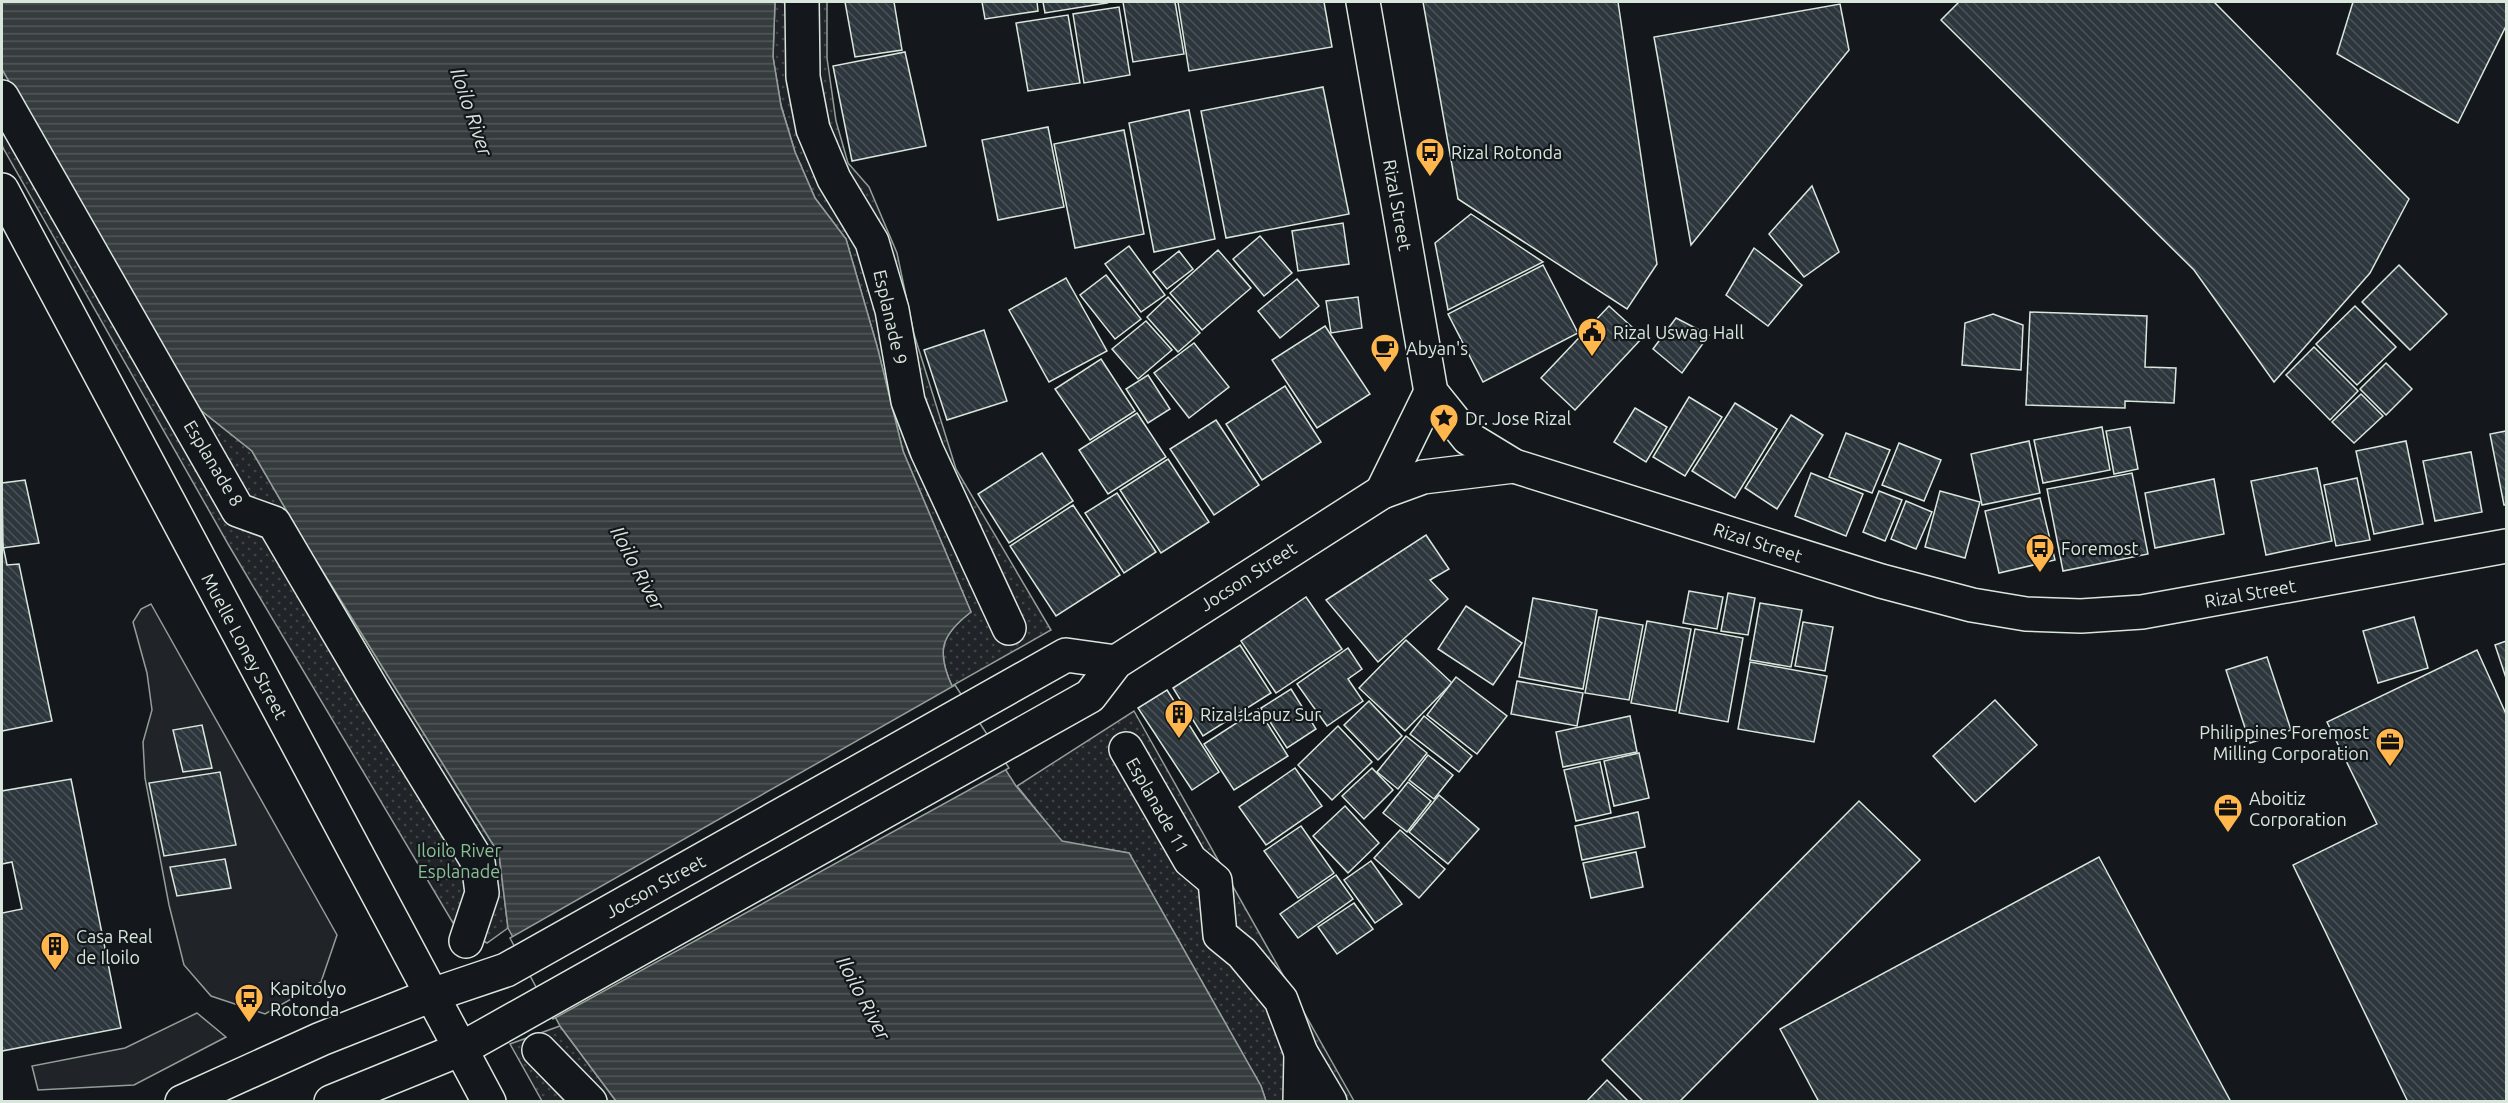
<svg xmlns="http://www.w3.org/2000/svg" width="2508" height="1103" font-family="Ubuntu,sans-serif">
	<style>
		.green { fill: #202428; stroke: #939e99; stroke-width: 1.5 }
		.park { fill: url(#park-dots); stroke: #939e99; stroke-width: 1.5 }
		.water { fill: url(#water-rules); stroke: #939e99; stroke-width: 1.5 }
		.pier { fill: #14181c; stroke: #939e99; stroke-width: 1.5 }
		.building { fill: url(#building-back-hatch); stroke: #d8e6dc; stroke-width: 1.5 }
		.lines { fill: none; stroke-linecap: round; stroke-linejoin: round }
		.street-casing { stroke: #d8e6dc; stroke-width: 36 }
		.secondary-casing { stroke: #d8e6dc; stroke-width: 36 }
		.primary-casing { stroke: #d8e6dc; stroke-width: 36 }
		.street { stroke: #14181c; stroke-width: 33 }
		.secondary { stroke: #14181c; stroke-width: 33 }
		.primary { stroke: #14181c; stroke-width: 33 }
		.labels { text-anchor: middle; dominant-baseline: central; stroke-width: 4.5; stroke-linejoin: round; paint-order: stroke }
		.poi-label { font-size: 18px; fill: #d8e6dc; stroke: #14181c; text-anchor: start }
		.street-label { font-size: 18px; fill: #d8e6dc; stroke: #14181c }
		.park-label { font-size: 18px; fill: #8ac095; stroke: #14181c }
		.water-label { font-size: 20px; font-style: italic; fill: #d8e6dc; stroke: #14181c }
	</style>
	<defs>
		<pattern id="park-dots" width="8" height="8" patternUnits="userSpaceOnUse" patternTransform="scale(1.5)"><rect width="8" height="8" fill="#202428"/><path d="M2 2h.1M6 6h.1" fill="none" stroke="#404447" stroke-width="1.8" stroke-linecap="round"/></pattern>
		<pattern id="water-rules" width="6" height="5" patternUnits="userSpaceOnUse" patternTransform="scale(1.5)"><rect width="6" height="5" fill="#363b3e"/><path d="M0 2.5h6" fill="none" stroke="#525759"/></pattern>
		<pattern id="building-back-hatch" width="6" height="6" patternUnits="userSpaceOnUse" patternTransform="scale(1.5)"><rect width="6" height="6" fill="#2c363c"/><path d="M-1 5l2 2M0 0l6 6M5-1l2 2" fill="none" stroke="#4a5358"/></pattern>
	</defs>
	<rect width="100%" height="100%" fill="#14181c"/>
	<g class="green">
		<polygon points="151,604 337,935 321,982 265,1014 211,996 184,965 169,905 145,778 143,742 152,710 147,673 133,622 141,609"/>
		<polygon points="197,1013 226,1037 134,1085 38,1090 32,1066 125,1048"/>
	</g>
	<g class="park">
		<path d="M775,2h52v56l9,63 12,42 21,24 28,66 17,81 42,135 95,161 -99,56c-16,-35 -11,-51 19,-74l-68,-161 -26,-105 -31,-107 -31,-41 -20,-46 -14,-47 -8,-48z"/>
		<polygon points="2,69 198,408 252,451 310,551 499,854 508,928 487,943 453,923 228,544 2,146"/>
		<polygon points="1134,711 1354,1101 1266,1101 1261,1086 1129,853 1062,842 1017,786"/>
		<polygon points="560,1026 616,1101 542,1101 510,1044"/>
	</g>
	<path class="water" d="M2,2h773l-2,55 8,49 14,46 20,46 31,41 31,107 26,105 68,161c-30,23 -35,39 -19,74l64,100 46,55 67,12 132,233 5,15h-650l-56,-75 -52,-98 -9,-74 -189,-303 -58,-100 -54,-43 -191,-330 -5,-9z"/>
	<polygon class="pier" points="955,685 1009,768 553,1019 510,938"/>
	<g class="building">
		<polygon points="845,2 894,2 902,50 855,57"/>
		<polygon points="982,2 1037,2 1038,11 985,19"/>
		<polygon points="1043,2 1106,2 1107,3 1045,13"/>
		<polygon points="1123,2 1175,2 1184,54 1133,62"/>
		<polygon points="1178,2 1324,2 1332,47 1189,71"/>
		<polygon points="1423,2 1618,2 1657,264 1627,309 1458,199"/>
		<polygon points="1959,2 2214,2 2409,199 2370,273 2274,382 2194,270 1941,20"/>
		<polygon points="2353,2 2506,2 2506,26 2458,123 2337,54"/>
		<polygon points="1840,4 1849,50 1691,245 1654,37"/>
		<polygon points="1119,7 1130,75 1084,83 1073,14"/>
		<polygon points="1068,15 1080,83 1028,91 1016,23"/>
		<polygon points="905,52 926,146 852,161 833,66"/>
		<polygon points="1323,87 1349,214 1226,238 1201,111"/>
		<polygon points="1189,110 1215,239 1154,252 1129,123"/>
		<polygon points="1048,127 1064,207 998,220 982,140"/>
		<polygon points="1124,130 1144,234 1075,248 1054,144"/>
		<polygon points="1812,186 1839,252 1804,277 1769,234"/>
		<polygon points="1471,214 1543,262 1448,310 1435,243"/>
		<polygon points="1343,223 1349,264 1298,271 1292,231"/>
		<polygon points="1260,236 1292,273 1264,296 1233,259"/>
		<polygon points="1129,246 1165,295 1141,312 1105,264"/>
		<polygon points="1754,248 1802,285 1768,326 1726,295"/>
		<polygon points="1218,250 1251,288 1202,330 1170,293"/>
		<polygon points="1179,251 1193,269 1167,289 1153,272"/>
		<polygon points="1543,265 1578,333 1483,382 1448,314"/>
		<polygon points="2399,265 2447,314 2410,350 2362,302"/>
		<polygon points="1106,275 1141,319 1115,339 1080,295"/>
		<polygon points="1066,278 1107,351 1049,382 1009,310"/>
		<polygon points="1297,279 1319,306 1280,338 1258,311"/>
		<polygon points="1168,297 1200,333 1178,352 1147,317"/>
		<polygon points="1358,297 1362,328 1331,333 1326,301"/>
		<polygon points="1609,306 1643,337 1575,410 1541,378"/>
		<polygon points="2355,306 2396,347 2357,385 2316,344"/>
		<polygon points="2030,312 2147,316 2145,367 2176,368 2174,403 2125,401 2125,408 2026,405"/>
		<polygon points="1993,314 2023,325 2021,370 1962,365 1965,323"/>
		<polygon points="1676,318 1709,335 1682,373 1653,349"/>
		<polygon points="1146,321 1172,350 1138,379 1112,349"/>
		<polygon points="1325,326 1370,394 1317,428 1272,360"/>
		<polygon points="984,330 1007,401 947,420 924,350"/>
		<polygon points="1194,343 1229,387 1189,418 1154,373"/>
		<polygon points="2314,347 2358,391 2330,420 2286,375"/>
		<polygon points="1101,359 1135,411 1090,440 1055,389"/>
		<polygon points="2386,363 2412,389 2386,415 2360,389"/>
		<polygon points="1148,375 1170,409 1148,423 1126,389"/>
		<polygon points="1285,386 1321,442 1262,480 1226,424"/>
		<polygon points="2361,394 2383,416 2354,443 2332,422"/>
		<polygon points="1689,397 1722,417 1685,476 1653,457"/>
		<polygon points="1735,403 1777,429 1735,498 1692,471"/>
		<polygon points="1635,408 1667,427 1646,462 1614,442"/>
		<polygon points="1137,413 1166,457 1108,494 1079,450"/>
		<polygon points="1791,415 1823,435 1777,509 1745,488"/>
		<polygon points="1216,420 1259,485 1214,515 1170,449"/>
		<polygon points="2102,427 2110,470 2043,483 2034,440"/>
		<polygon points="2130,427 2138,469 2114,474 2106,431"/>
		<polygon points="2506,431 2506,505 2504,505 2490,434"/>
		<polygon points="1846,433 1890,450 1872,493 1829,477"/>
		<polygon points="2029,441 2040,493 1982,505 1971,454"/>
		<polygon points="2406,441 2423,524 2374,534 2356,451"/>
		<polygon points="1899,443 1941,460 1924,501 1882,485"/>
		<polygon points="2471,452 2482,512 2435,521 2423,461"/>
		<polygon points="1042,453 1073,501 1009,543 978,494"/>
		<polygon points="1168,459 1209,522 1161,553 1120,490"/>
		<polygon points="2317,468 2332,541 2266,555 2251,481"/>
		<polygon points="1811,473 1863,494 1846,536 1795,516"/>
		<polygon points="2132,473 2148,554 2063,571 2047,489"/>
		<polygon points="2357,478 2370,540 2336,546 2324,485"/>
		<polygon points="2214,479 2224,534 2155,548 2145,493"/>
		<polygon points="25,480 39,543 3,548 2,483"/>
		<polygon points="1879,491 1902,500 1885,541 1863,532"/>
		<polygon points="1940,491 1980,502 1965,558 1925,547"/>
		<polygon points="1117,493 1156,552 1124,573 1085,513"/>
		<polygon points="2040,498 2055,560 1999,573 1985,511"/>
		<polygon points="1906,501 1932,512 1916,549 1891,539"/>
		<polygon points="1073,505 1120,575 1056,616 1010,546"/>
		<polygon points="1426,535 1449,569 1430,580 1448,599 1378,662 1326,600"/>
		<polygon points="2,541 7,565 19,564 52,721 2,731"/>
		<polygon points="1689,591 1723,597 1717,629 1683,623"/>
		<polygon points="1728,593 1755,598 1748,635 1721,631"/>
		<polygon points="1306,597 1342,649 1276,693 1241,641"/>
		<polygon points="1533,598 1597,610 1583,689 1519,677"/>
		<polygon points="1760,603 1802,610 1791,667 1750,660"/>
		<polygon points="1466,606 1522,643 1493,685 1438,649"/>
		<polygon points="1599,617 1643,625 1629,700 1585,693"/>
		<polygon points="2414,617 2428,668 2378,683 2363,631"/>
		<polygon points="1647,621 1691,629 1676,711 1631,703"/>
		<polygon points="1803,622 1833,627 1825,671 1795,666"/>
		<polygon points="1695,629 1743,638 1728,722 1679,713"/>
		<polygon points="1406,640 1452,683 1405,731 1359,688"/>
		<polygon points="2506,641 2506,678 2495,645"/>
		<polygon points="1240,645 1271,693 1203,736 1173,688"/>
		<polygon points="1348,648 1362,669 1348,679 1363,701 1327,726 1297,684"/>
		<polygon points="2477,650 2506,714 2506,1102 2408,1102 2293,865 2377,824 2327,722"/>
		<polygon points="2267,657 2291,730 2250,743 2226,670"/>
		<polygon points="1750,662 1827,676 1814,742 1738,729"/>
		<polygon points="1456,677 1507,716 1477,754 1427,715"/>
		<polygon points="1517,681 1583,693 1577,726 1511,714"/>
		<polygon points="1291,689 1316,729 1287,748 1261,708"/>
		<polygon points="1167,690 1219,772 1192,790 1138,708"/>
		<polygon points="1995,700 2037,745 1975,802 1933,756"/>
		<polygon points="1369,701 1402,736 1378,760 1344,725"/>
		<polygon points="1258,709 1288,756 1234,790 1204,744"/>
		<polygon points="1424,716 1472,756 1459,772 1410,734"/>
		<polygon points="1630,716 1637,752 1563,767 1556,732"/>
		<polygon points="202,725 212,768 183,772 173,730"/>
		<polygon points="1338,726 1372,762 1332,800 1298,765"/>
		<polygon points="1406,736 1427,753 1398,789 1377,772"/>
		<polygon points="1639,753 1649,798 1614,806 1604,761"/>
		<polygon points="1428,755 1453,775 1434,799 1409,780"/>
		<polygon points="1600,762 1611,813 1576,821 1564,770"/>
		<polygon points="1295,768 1322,806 1266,845 1239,807"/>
		<polygon points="1372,768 1393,790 1364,819 1342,796"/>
		<polygon points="220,772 236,845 164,856 149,783"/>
		<polygon points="71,779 121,1028 2,1051 2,913 22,909 12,862 2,864 2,791"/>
		<polygon points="1408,782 1431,801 1407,832 1383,813"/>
		<polygon points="1439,795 1479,829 1448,864 1409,832"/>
		<polygon points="1859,801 1920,860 1679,1102 1644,1102 1602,1060"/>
		<polygon points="1345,806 1379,843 1348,873 1313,836"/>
		<polygon points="1638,812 1645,847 1582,860 1575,826"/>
		<polygon points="1301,826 1334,873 1298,898 1264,851"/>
		<polygon points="1400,830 1445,869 1419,898 1374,858"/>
		<polygon points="1636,852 1643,887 1591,898 1583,863"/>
		<polygon points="2099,857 2231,1102 1819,1102 1780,1029"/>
		<polygon points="225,859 231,888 177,896 170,867"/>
		<polygon points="1371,861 1402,904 1375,923 1344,880"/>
		<polygon points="1336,875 1353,899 1298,938 1280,914"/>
		<polygon points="1354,903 1373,929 1337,954 1318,927"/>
		<polygon points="1607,1080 1629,1102 1586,1102"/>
	</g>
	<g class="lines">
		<g class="street-casing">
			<g id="street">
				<polyline points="802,2 803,77 813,129 834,179 872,242 892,310 908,401 927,451 1009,628"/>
				<polyline points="2,97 238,510 274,523 373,691 478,862 482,893 466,941"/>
				<polyline points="1126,749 1190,860 1215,881 1220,935 1242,953 1281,1000 1301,1053 1330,1102"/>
				<polyline points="539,1050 590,1102"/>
				<polyline points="1300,1102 1301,1053"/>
			</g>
		</g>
		<g class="secondary-casing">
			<g id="secondary">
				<polyline points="1363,2 1431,392 1468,438 1514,466 1881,581 1972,605 2026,614 2081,616 2142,612 2506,546"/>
				<polyline points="2,190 489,1102"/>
				<polyline points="1382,492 1431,392"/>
				<polyline points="432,995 506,970 1066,655 1116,662"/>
				<polyline points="461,1049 1090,696 1116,662 1382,492 1423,477 1514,466"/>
			</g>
		</g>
		<g class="primary-casing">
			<g id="primary">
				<polyline points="182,1102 321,1039 432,995"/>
				<polyline points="331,1102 461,1049"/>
			</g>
		</g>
		<use href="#street" class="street"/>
		<use href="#secondary" class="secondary"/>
		<use href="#primary" class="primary"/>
	</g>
	<defs>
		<g id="bus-pin" transform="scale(1.5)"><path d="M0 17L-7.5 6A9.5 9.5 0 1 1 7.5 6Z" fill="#ffb74d" stroke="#14181c"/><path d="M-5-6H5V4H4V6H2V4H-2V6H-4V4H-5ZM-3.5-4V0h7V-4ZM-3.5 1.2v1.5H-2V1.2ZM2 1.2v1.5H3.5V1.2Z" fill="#111"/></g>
		<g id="civic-pin" transform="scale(1.5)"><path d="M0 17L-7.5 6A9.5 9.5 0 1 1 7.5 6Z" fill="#ffb74d" stroke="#14181c"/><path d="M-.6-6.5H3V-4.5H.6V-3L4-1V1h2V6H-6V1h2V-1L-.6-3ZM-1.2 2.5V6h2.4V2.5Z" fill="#111"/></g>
		<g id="cafe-pin" transform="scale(1.5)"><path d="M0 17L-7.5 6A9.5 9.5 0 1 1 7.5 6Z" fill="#ffb74d" stroke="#14181c"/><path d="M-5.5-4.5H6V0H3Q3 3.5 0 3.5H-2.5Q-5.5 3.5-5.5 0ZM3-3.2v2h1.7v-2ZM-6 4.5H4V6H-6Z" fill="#111"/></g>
		<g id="sight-pin" transform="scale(1.5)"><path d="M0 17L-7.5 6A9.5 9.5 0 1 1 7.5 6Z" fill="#ffb74d" stroke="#14181c"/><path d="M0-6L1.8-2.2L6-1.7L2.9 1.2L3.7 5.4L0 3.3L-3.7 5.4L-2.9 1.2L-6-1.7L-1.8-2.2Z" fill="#111"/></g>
		<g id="building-pin" transform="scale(1.5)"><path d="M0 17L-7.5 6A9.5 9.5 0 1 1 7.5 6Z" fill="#ffb74d" stroke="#14181c"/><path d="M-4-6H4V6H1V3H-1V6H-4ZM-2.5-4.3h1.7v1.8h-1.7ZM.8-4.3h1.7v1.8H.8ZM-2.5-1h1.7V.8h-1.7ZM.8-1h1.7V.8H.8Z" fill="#111"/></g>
		<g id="office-pin" transform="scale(1.5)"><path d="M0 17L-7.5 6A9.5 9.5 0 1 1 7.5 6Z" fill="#ffb74d" stroke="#14181c"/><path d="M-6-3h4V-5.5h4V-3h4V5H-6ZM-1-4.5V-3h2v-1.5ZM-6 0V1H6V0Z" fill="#111"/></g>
	</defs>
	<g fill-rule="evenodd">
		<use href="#bus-pin" x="1430" y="152"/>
		<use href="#civic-pin" x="1592" y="332"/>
		<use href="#cafe-pin" x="1385" y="348"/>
		<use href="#sight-pin" x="1444" y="418"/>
		<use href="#bus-pin" x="2040" y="548"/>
		<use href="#building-pin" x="1179" y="714"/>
		<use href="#office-pin" x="2390" y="742"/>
		<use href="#office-pin" x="2228" y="808"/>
		<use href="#building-pin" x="55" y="946"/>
		<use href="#bus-pin" x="249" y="998"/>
	</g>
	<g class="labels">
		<g class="poi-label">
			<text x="1451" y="152">Rizal Rotonda</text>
			<text x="1613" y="332">Rizal Uswag Hall</text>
			<text x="1406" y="348">Abyan's</text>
			<text x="1465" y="418">Dr. Jose Rizal</text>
			<text x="2061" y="548">Foremost</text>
			<text x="1200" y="714">Rizal-Lapuz Sur</text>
			<text x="2369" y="732" text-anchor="end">Philippines Foremost<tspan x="2369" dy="21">Milling Corporation</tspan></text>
			<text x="2249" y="798">Aboitiz<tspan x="2249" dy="21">Corporation</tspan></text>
			<text x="76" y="936">Casa Real<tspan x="76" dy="21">de Iloilo</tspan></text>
			<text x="270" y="988">Kapitolyo<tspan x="270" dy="21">Rotonda</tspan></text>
		</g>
		<g class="street-label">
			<text transform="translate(1398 205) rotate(80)">Rizal Street</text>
			<text transform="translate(891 317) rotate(77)">Esplanade 9</text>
			<text transform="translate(214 463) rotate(59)">Esplanade 8</text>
			<text transform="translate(1758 542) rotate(18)">Rizal Street</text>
			<text transform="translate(1248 576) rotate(-33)">Jocson Street</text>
			<text transform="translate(2250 593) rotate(-10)">Rizal Street</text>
			<text transform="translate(245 646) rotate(62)">Muelle Loney Street</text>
			<text transform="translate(1158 805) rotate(60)">Esplanade 11</text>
			<text transform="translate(655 886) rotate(-29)">Jocson Street</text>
		</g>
		<g class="park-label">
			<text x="459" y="850">Iloilo River<tspan x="459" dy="21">Esplanade</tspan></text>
		</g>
		<g class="water-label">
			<text transform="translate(472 112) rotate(71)">Iloilo River</text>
			<text transform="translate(638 568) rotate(62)">Iloilo River</text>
			<text transform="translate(864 998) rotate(62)">Iloilo River</text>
		</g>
	</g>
	<rect width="2508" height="1103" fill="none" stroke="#d8e6dc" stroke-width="6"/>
</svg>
